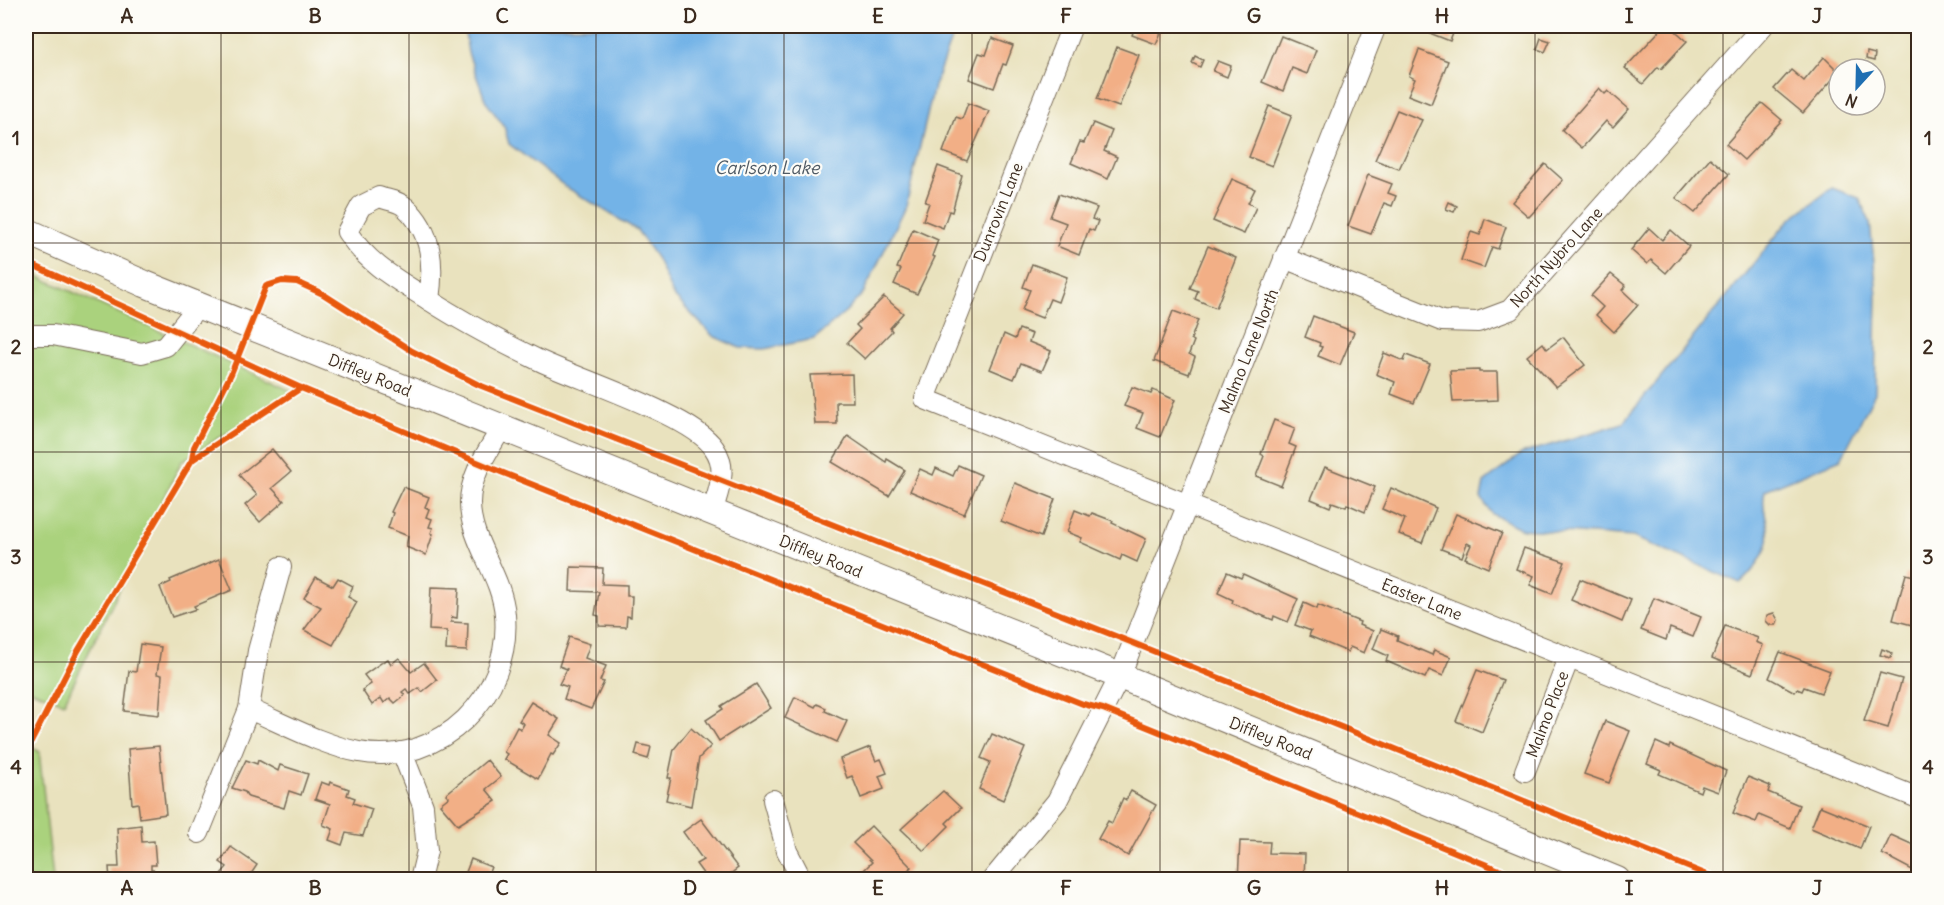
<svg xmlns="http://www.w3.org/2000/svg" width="1944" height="905" font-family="Delius,sans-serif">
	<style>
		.green { fill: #aad27d; stroke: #727e4e; stroke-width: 1.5 }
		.water { fill: #73b3e7; stroke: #576e82; stroke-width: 1.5 }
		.building { fill: #f2af86 }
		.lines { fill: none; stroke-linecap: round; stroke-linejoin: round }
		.minor-casing { stroke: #786a56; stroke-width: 22 }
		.major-casing { stroke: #786a56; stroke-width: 28 }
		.minor { stroke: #fff; stroke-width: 20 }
		.major { stroke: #fff; stroke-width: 26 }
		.cycleway-casing { stroke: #fdfcf7; stroke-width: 10 }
		.cycleway { stroke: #e8590c; stroke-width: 6 }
		.grid { fill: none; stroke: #3b2a1e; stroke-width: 1.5; stroke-opacity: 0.55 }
		.labels { text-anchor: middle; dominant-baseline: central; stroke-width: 4.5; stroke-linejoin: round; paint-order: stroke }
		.street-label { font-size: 16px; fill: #3b2a1e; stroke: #fdfcf7 }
		.water-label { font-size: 18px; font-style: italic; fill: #4f5a64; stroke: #fdfcf7 }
		.neatline { fill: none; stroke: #3b2a1e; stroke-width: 2 }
		.grid-label { font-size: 20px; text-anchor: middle; font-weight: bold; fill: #3b2a1e }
	</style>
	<rect width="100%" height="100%" fill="#fdfcf7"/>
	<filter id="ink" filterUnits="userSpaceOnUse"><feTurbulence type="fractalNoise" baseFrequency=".0167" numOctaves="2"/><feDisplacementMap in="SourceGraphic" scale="12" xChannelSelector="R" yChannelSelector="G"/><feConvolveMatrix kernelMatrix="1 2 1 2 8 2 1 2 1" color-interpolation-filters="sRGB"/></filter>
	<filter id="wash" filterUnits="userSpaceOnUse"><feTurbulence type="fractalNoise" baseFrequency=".008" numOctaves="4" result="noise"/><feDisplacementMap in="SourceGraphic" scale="24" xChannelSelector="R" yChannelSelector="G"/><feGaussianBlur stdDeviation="1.35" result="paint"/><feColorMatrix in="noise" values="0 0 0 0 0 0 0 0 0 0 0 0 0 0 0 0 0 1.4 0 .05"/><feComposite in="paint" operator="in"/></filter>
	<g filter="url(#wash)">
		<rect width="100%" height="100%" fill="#e9e2be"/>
		<g class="green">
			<polygon points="26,271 294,392 182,461 64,703 26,688"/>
			<polygon points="26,746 39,751 53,879 26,879"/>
		</g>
		<g class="water">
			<polygon points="464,26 956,26 934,86 906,206 864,292 845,313 814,339 764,349 740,348 713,336 673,295 657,259 637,230 566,187 509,144 504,126 486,102 468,53"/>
			<path d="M1832,188l27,10 11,24 7,73 -2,98 -34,66 -76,31c-5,20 6,34 3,51 -3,15 -17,33 -28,42l-107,-46 -111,-8 -30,-15 -11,-16 3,-15 37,-29 102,-31 166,-203z"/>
		</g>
		<g id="blocks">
			<g class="building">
				<polygon points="1135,26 1164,26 1156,44 1132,35"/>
				<polygon points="1429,26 1456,26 1450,41 1427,32"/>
				<polygon points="1664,26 1670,26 1687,41 1661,69 1658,67 1643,84 1625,68"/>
				<polygon points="1281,36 1316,50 1307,74 1292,68 1283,91 1262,82"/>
				<polygon points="992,38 1013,46 1006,65 1003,64 994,88 969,79 979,53 986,55"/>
				<polygon points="1541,38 1550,41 1545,52 1537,49"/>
				<polygon points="1117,47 1139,55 1119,107 1097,99"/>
				<polygon points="1419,50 1448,61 1431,104 1408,95 1415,79 1409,76"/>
				<polygon points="1867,52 1875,54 1874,61 1866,59"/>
				<polygon points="1195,56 1203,60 1200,67 1192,63"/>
				<polygon points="1824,57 1839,72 1803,113 1774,89 1791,70 1804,81"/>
				<polygon points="1218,61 1231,66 1227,77 1213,71"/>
				<polygon points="1599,88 1605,94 1608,91 1629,109 1613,127 1606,121 1582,148 1562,130"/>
				<polygon points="968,103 989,111 967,161 943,152 956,117 962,119"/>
				<polygon points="1762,103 1782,120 1744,160 1726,144"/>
				<polygon points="1269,106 1292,115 1272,166 1249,157"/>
				<polygon points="1397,110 1422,120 1399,169 1375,160"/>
				<polygon points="1093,123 1112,131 1104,151 1117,157 1108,179 1071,163 1080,142 1084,143"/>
				<polygon points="1710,158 1729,174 1695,213 1676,198"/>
				<polygon points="1545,164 1563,180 1529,217 1512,202"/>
				<polygon points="938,166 962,175 952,212 949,211 943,228 923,220 929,203 925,202"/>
				<polygon points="1368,175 1392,184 1388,193 1396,196 1392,206 1384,203 1371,234 1348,226"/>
				<polygon points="1232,179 1255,189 1248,203 1256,207 1244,234 1213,221"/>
				<polygon points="1059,194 1097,208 1092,219 1098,221 1094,231 1089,229 1079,255 1057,246 1066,223 1050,217"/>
				<polygon points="1449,202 1457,206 1454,212 1446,209"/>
				<polygon points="1485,219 1506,227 1498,249 1492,247 1484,268 1461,260 1471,232 1480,235"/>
				<polygon points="1649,228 1662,240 1671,230 1689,246 1666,273 1651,260 1647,264 1631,250"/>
				<polygon points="913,229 938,240 932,256 935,257 917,294 894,284 901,269 897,268"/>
				<polygon points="1208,246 1236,258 1216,308 1195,299 1198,291 1190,288"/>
				<polygon points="1032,264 1067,277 1058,302 1050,299 1042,318 1022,310 1030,290 1023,287"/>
				<polygon points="1611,274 1626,286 1622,290 1638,305 1614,332 1596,315 1603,307 1591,296"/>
				<polygon points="884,297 903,313 890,328 892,331 865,359 847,343 860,329 856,325"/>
				<polygon points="1173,311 1198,320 1191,339 1194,341 1189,354 1195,357 1189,374 1154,361"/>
				<polygon points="1313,316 1354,332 1340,365 1318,356 1322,347 1319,346 1320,343 1305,337"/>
				<polygon points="1019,329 1032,334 1029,342 1051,351 1042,371 1021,363 1014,379 990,369 1004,334 1015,339"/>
				<polygon points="1563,337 1585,365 1556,387 1527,356 1543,343 1547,349"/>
				<polygon points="1384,353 1404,361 1406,355 1430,364 1414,403 1391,394 1395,382 1376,374"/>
				<polygon points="1479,370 1479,372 1497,372 1498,400 1453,402 1450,371"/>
				<polygon points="852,374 853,402 836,402 837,424 815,424 810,375"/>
				<polygon points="1132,387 1151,394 1153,390 1175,400 1160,437 1137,428 1143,413 1124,406"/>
				<polygon points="1274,420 1295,428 1289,444 1296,447 1281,486 1256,476 1264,456 1261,454"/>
				<polygon points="848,436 886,462 887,459 905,470 889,496 832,462"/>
				<polygon points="272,449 291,472 272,488 284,501 260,522 245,505 257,495 239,475"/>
				<polygon points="958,465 981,475 964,514 910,491 920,469 933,475 936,468 953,476"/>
				<polygon points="1325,467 1375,487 1365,512 1347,504 1346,507 1332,502 1330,507 1311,499"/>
				<polygon points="1015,483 1055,499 1041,537 1001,521"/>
				<polygon points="403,487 429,497 425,507 429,509 426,517 432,519 429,527 433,528 431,533 433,534 426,555 406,547 408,536 388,528 393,513 391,512"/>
				<polygon points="1391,488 1436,508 1422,543 1399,534 1405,519 1382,509"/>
				<polygon points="1075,510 1090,516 1092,513 1113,521 1112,523 1146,539 1137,562 1122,555 1120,560 1080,542 1082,538 1067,532"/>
				<polygon points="1456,514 1502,533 1488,568 1465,558 1471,545 1467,543 1462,557 1441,549"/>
				<polygon points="1524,548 1565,562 1552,594 1530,585 1534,576 1516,569"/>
				<polygon points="219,559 232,590 194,606 196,609 172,617 160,587 171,582 170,580"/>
				<polygon points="571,567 603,568 602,584 627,585 627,596 632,596 631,617 627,616 626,627 599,626 599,616 595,615 599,592 570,591"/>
				<polygon points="1227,572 1241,578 1243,574 1298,599 1288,622 1274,616 1273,620 1232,603 1233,600 1218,593"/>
				<polygon points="1906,574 1918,577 1918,619 1916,626 1893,620"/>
				<polygon points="316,577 333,586 338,578 353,586 348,597 357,602 333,645 304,630 321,607 304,598"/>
				<polygon points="1580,579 1631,600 1622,622 1571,600"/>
				<polygon points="431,587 459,588 457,618 452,617 451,622 468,623 467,651 446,650 447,631 429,630"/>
				<polygon points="1654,598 1701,617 1693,637 1670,628 1666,640 1641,630"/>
				<polygon points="1304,603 1317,609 1318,605 1360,622 1359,625 1373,631 1364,653 1350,647 1348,652 1309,636 1311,631 1295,625"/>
				<polygon points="1774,613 1778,620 1776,625 1770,625 1766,621 1767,615"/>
				<polygon points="1725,626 1758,638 1756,642 1763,645 1752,674 1712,658"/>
				<polygon points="1381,629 1398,636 1397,640 1432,655 1434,650 1451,657 1443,676 1429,670 1425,678 1386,661 1388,656 1373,649"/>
				<polygon points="569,637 590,644 585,658 606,666 600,681 604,682 591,709 564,699 568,687 559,684 567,669 559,666"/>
				<polygon points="140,644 161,647 157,674 162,675 159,715 124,711 129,671 136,672"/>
				<polygon points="1882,649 1892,653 1891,658 1880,655"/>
				<polygon points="1780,652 1830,671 1821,693 1804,687 1802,691 1797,689 1795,692 1769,678"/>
				<polygon points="399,658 411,672 424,663 437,680 422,692 419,688 410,694 406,689 402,692 405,695 395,703 390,698 384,703 381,698 372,705 362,690 371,684 364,675 384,661 388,659 391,664"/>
				<polygon points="1477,670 1503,680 1482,732 1456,721"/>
				<polygon points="1880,673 1902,679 1888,728 1864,721"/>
				<polygon points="756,684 771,708 719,741 706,720 723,709 721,706"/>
				<polygon points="795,697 815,707 817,704 826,708 825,711 847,721 837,742 785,718"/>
				<polygon points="531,702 559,719 549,735 561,743 553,755 551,754 538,779 504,759 507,754 504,752 517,727 521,729 524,724 519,721"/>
				<polygon points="1605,721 1630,731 1609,783 1584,774"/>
				<polygon points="691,728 711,746 699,758 691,806 666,800 671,778 668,778 674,749"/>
				<polygon points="992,734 1025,748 1003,800 979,789 990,762 981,758"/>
				<polygon points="1656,742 1669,748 1670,745 1726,771 1718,792 1702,786 1700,792 1659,774 1661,770 1647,764"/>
				<polygon points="638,744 651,747 648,759 635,755"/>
				<polygon points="159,746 166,814 140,818 138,803 132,804 128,749"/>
				<polygon points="870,747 876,761 881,759 887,773 879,776 884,789 861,798 852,776 847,778 840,759"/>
				<polygon points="246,760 257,764 258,760 278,771 280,765 308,774 301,795 289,791 284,808 248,797 245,792 232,788"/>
				<polygon points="487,760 501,777 486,789 496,801 458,825 440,804 449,797 446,794"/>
				<polygon points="1748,777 1770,786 1768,792 1799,805 1790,828 1759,815 1756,822 1733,813"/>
				<polygon points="321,782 329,785 330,782 349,789 347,795 355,798 353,803 372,809 363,836 346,833 342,845 329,840 333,829 323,825 330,804 315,799"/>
				<polygon points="943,791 961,808 946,823 949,826 924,851 901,829"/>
				<polygon points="1131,791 1156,805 1128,856 1098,839 1108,821 1112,823 1123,798 1126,800"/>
				<polygon points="1820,806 1869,826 1860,849 1811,828"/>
				<polygon points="701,819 738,868 722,880 715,880 712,875 707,879 696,864 703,860 683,832"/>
				<polygon points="141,825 142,842 154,841 156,865 151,865 151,870 154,870 154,880 110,880 109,867 119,867 117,828"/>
				<polygon points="871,826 911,867 899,880 866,880 860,874 872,862 853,843"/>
				<polygon points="1891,835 1918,847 1918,873 1882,854"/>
				<polygon points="1240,841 1270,842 1269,853 1305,854 1304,878 1238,880"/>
				<polygon points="231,847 257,865 247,880 216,880 227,867 220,862"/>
				<polygon points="471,859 491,867 486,880 463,880"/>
			</g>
		</g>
	</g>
	<g filter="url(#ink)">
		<use href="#blocks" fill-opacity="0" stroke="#786a56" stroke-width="1.5"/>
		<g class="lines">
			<g class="minor-casing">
				<g id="minor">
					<polyline points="1072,26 925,399 1918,798"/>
					<path d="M379,197c8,3 20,4 26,10 28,25 29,59 24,93 -33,-21 -60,-35 -82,-68l14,-26z"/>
					<polyline points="1284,258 1442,321 1478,322 1510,310 1763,26"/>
					<path d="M429,300c34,22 70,41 107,59 41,20 156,56 178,89 15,21 4,43 -2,65"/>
					<polyline points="26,335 53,335 142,353 166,346 198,306"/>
					<path d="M249,709c35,15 73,36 110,43 82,15 153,-57 146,-137 -3,-40 -35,-73 -35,-112 0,-28 18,-52 31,-74"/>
					<polyline points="402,752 423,806 427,851 420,880"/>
					<polyline points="1525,771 1569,658"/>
					<polyline points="773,800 787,851 802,880"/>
					<polyline points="199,833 249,709 258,651 281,567"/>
					<polyline points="992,880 1057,801 1120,676 1376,26"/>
				</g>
			</g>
			<g class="major-casing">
				<polyline id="major" points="26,231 145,284 1120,676 1617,880"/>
			</g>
			<use href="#minor" class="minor"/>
			<use href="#major" class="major"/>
			<g class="cycleway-casing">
				<g id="cycleway">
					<polyline points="26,262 301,388 501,472 1083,704 1103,709 1524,880"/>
					<polyline points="301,388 192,460 194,447 231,374 266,286 282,281 297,282 323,294 412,351 479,385 1133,643 1720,880"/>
					<polyline points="26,752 78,651 192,460"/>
				</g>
			</g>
			<use href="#cycleway" class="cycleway"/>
		</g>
	</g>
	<path class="grid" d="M221,26v854M409,26v854M596,26v854M784,26v854M972,26v854M1160,26v854M1348,26v854M1535,26v854M1723,26v854M26,243h1892M26,452h1892M26,662h1892"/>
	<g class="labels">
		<g class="street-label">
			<text transform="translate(998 212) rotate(-68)">Dunrovin Lane</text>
			<text transform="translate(1556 257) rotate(-48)">North Nybro Lane</text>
			<text transform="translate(1248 351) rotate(-68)">Malmo Lane North</text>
			<text transform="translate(370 375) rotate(22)">Diffley Road</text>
			<text transform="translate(821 556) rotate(22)">Diffley Road</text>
			<text transform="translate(1422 599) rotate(22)">Easter Lane</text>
			<text transform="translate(1547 714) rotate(-69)">Malmo Place</text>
			<text transform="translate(1271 738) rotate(22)">Diffley Road</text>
		</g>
		<g class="water-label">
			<text x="767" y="167">Carlson Lake</text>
		</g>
	</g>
	<rect width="1944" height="905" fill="none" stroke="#fdfcf7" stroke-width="66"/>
	<g transform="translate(1857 87) rotate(202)"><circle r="28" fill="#fdfcf7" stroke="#afa8a0" stroke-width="1.5"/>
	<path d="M0-4.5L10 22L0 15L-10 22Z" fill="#1f6fb2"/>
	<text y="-9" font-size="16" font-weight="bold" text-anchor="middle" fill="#3b2a1e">N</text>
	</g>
	<rect x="33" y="33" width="1878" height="839" class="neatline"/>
	<g class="grid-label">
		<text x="127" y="23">A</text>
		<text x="315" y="23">B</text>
		<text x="502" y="23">C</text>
		<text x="690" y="23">D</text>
		<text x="878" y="23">E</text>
		<text x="1066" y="23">F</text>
		<text x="1254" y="23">G</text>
		<text x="1442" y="23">H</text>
		<text x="1629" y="23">I</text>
		<text x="1817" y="23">J</text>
		<text x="16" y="145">1</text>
		<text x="1928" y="145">1</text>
		<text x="16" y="354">2</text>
		<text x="1928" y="354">2</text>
		<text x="16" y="564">3</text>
		<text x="1928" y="564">3</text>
		<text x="16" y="774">4</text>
		<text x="1928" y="774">4</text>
		<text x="127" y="895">A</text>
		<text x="315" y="895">B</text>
		<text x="502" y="895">C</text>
		<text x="690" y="895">D</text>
		<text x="878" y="895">E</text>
		<text x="1066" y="895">F</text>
		<text x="1254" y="895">G</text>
		<text x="1442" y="895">H</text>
		<text x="1629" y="895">I</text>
		<text x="1817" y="895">J</text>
	</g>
</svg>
